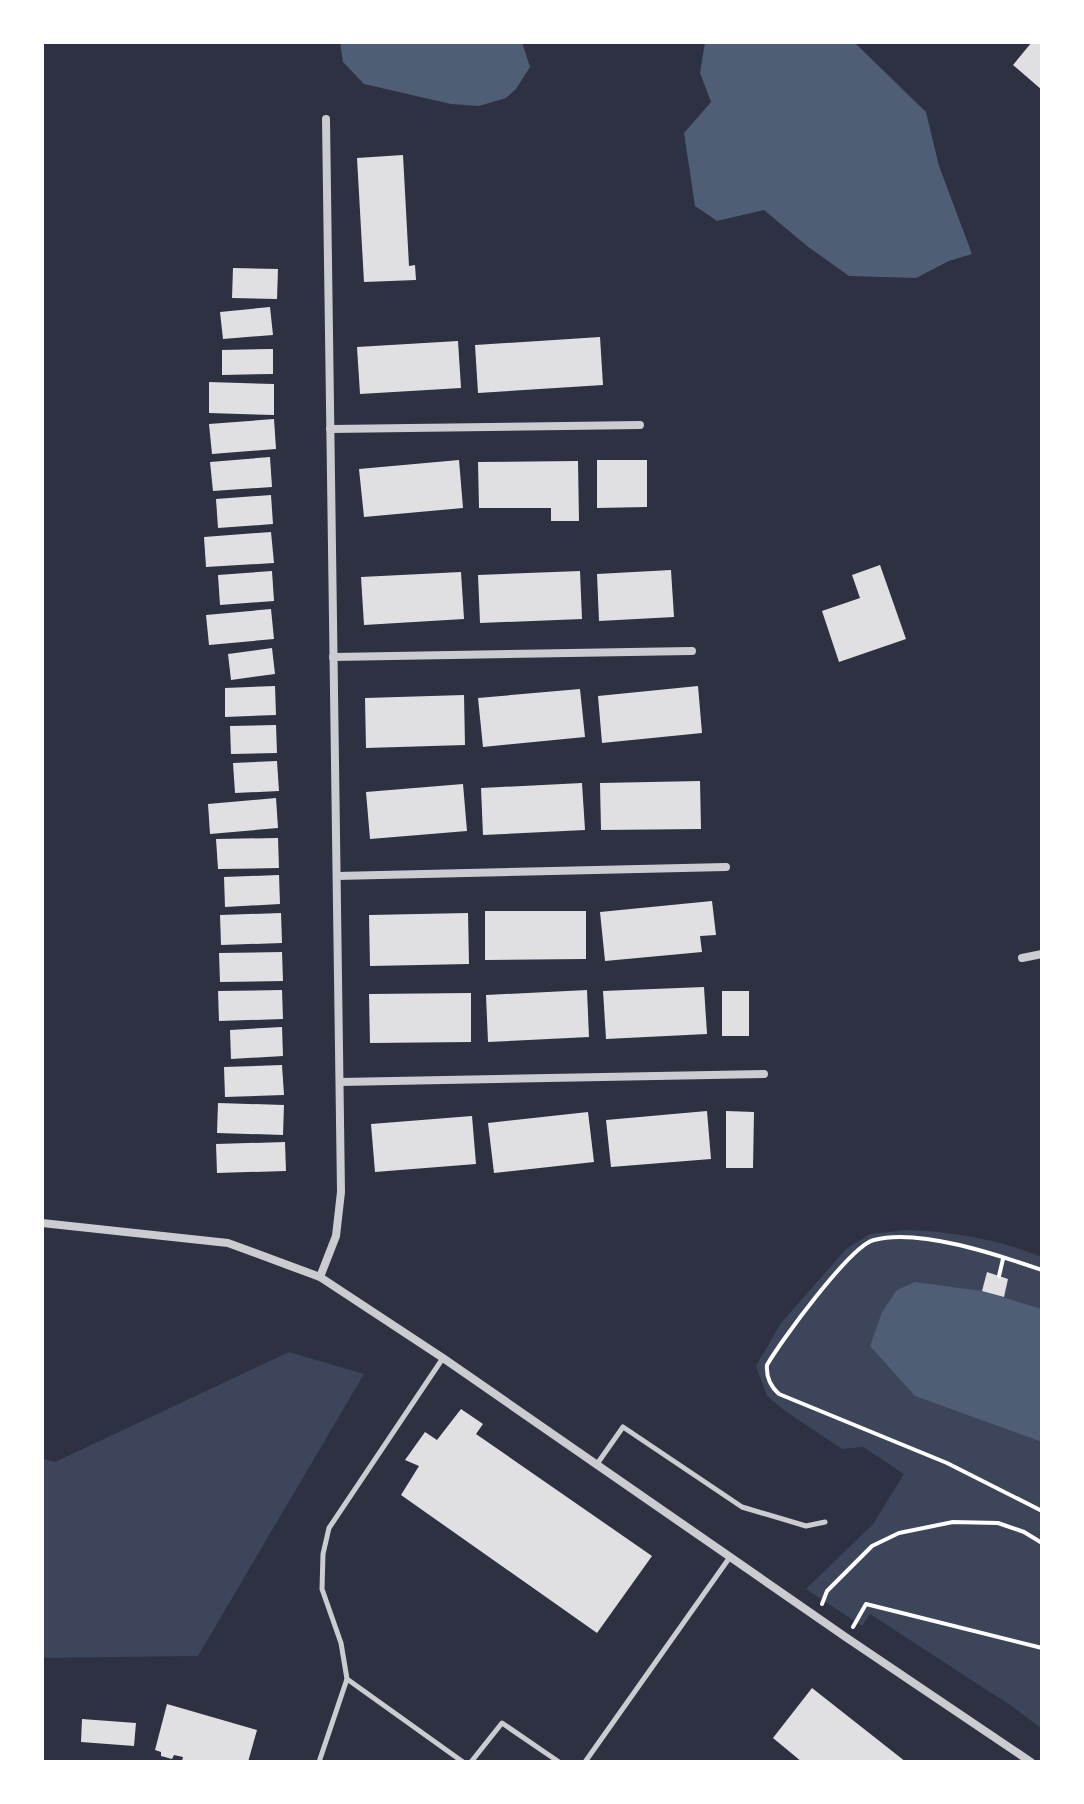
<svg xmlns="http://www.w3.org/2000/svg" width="1084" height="1804" font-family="'PT Sans Narrow',sans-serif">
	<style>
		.green { fill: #3c4559 }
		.water { fill: #4f5d75 }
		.building { fill: #e0e0e3 }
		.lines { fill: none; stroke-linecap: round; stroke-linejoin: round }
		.path { stroke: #fff; stroke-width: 4 }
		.service { stroke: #caccd0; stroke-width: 5 }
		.minor { stroke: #caccd0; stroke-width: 8 }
	</style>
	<rect width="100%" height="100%" fill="#2d3142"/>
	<g class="green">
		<path d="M906,1230c46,1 94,10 136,27v472l-29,-22 -143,-93 -8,12 -56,-37 67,-65 31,-50 -41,-27 -21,2 -57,-38 -18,-15 -11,-30 25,-43 65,-74 24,-15z"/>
		<polygon points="289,1352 364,1374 198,1656 42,1658 42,1458 55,1462"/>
	</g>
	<g class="water">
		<polygon points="340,42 522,42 530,67 516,89 506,98 479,106 451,104 364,84 343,62"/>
		<polygon points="705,42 854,42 926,112 939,166 972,254 949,261 916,278 849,276 807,246 764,210 717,221 695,206 684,133 711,102 700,73"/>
		<polygon points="915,1282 982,1291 1042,1309 1042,1442 915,1396 870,1346 882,1312 897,1290"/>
	</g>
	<g class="building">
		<polygon points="1032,42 1042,42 1042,90 1013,65"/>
		<polygon points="403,155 409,266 415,265 416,280 364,282 357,158"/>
		<polygon points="233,268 278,269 277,299 232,298"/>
		<polygon points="270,307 273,335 223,339 220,312"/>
		<polygon points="600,337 603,385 478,393 475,345"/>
		<polygon points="458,341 461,388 360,394 357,347"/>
		<polygon points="273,349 273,374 222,375 222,350"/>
		<polygon points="209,382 274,384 274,415 209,413"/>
		<polygon points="274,419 276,449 212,454 209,424"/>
		<polygon points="270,457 272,487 213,491 210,462"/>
		<polygon points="459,460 463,508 364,517 359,469"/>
		<polygon points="597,460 647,460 647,507 597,508"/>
		<polygon points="578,461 579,521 551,521 551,508 479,508 478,462"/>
		<polygon points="271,495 273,524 218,528 216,499"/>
		<polygon points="271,532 274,563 206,567 204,537"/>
		<polygon points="880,565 906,639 839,662 822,611 860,598 852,575"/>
		<polygon points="671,570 674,617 599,621 597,574"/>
		<polygon points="272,571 274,601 220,605 218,575"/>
		<polygon points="580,571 582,619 480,623 478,575"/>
		<polygon points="461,572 464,619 364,625 361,577"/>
		<polygon points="271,609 274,639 209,645 206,615"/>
		<polygon points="272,648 275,674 231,680 228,654"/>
		<polygon points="275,686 276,715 225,717 225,688"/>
		<polygon points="698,686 702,733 602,743 598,696"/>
		<polygon points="580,689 585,737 483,747 478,698"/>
		<polygon points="464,695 465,745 366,748 365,698"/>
		<polygon points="276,725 277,753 231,754 230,726"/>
		<polygon points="277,761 279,791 235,793 233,763"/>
		<polygon points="700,781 701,829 601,830 600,783"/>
		<polygon points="582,783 585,830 483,835 481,788"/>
		<polygon points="463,784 467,831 370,839 366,792"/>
		<polygon points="276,798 278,828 210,834 208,804"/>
		<polygon points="278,838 279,868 218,869 216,839"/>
		<polygon points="279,875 280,904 225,907 224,877"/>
		<polygon points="712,901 716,935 700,936 702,952 605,961 600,912"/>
		<polygon points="485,911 586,911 586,959 485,960"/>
		<polygon points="281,913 282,943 221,945 220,915"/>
		<polygon points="468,913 469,964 370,966 369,915"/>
		<polygon points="282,952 283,981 220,982 219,953"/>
		<polygon points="704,987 707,1034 606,1039 603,991"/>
		<polygon points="282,990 283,1019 219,1021 218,991"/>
		<polygon points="587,990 589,1037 488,1042 486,995"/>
		<rect x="722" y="991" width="27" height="45"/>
		<polygon points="471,993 471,1042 370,1043 369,994"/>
		<polygon points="282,1027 283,1056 231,1059 230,1030"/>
		<polygon points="282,1065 284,1095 225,1097 224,1067"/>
		<polygon points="218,1103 284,1105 283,1135 217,1133"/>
		<polygon points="707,1111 711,1159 611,1167 606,1120"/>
		<polygon points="726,1111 754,1112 753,1168 726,1168"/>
		<polygon points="588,1112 594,1162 494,1173 488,1123"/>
		<polygon points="472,1116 476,1164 375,1172 371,1124"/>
		<polygon points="285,1142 286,1171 217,1173 216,1144"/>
		<polygon points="987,1272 1008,1279 1004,1297 982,1291"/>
		<polygon points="461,1409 483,1424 476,1434 652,1556 597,1633 401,1495 419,1466 405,1460 425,1432 437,1440"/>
		<polygon points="812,1688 906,1762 802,1762 773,1738"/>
		<polygon points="167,1704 257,1730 248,1762 187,1762 182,1761 183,1757 174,1755 172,1759 161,1756 161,1752 155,1750"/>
		<polygon points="82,1719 136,1723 134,1746 81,1742"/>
	</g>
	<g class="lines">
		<g class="path">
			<path d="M1042,1270c-44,-15 -123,-42 -168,-30 -23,5 -94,102 -107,125 -1,12 3,21 12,29l168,69 95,48"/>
			<polyline points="999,1276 1003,1259"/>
			<polyline points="822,1604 827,1591 872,1546 899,1533 953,1522 998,1523 1024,1532 1042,1543"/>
			<polyline points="853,1627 866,1604 1042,1648"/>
		</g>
		<g class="service">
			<polyline points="443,1358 329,1528 323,1554 322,1589 341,1643 347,1679 463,1762"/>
			<polyline points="597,1464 623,1427 742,1507 806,1526 825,1522"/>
			<polyline points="319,1762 347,1679"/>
			<polyline points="471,1762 502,1723 559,1762"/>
			<polyline points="585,1762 730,1557"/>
		</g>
		<g class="minor">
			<polyline points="330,429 640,425"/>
			<polyline points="333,657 692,651"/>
			<polyline points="337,876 726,867"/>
			<polyline points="1022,958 1042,954"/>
			<polyline points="340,1082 764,1074"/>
			<polyline points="42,1223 228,1243 320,1277 443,1358 847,1638 1031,1762"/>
			<polyline points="320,1277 336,1236 341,1192 326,119"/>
		</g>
	</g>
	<rect width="1084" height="1804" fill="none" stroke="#ffffff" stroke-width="88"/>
</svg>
